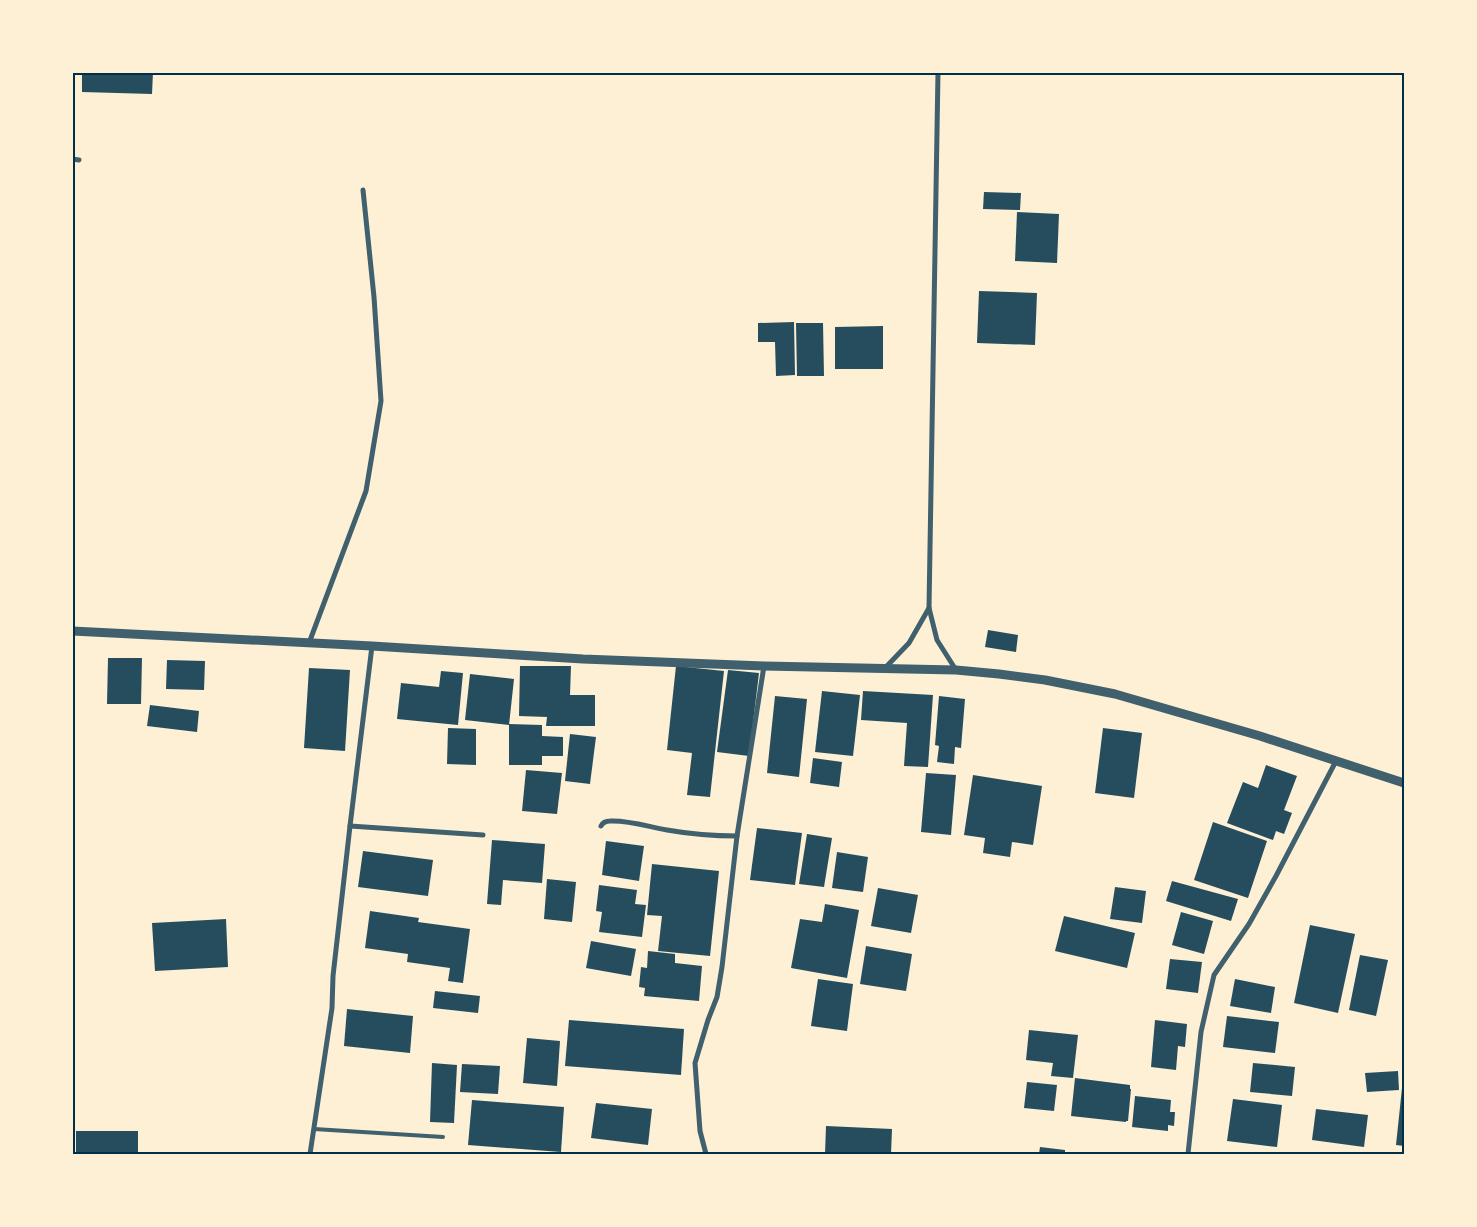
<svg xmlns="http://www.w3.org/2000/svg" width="1477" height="1227" font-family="Overpass,sans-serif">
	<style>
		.building { fill: #264d5e }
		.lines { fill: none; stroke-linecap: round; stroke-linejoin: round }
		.service { stroke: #3f606c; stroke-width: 4 }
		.minor { stroke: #3f606c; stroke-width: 5 }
		.tertiary { stroke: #3f606c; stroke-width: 9 }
		.neatline { fill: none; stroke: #003049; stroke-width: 2 }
	</style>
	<rect width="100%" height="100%" fill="#fdf0d5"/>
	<g class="building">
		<polygon points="82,72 153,72 152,94 82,92"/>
		<polygon points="984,192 1021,193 1020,210 983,209"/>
		<polygon points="1017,212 1059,214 1057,263 1015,261"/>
		<polygon points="979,291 1037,293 1035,345 977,343"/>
		<polygon points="794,322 795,375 776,376 775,342 758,342 758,323"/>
		<polygon points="796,323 823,323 824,376 797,376"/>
		<polygon points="883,326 883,369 835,369 835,327"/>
		<polygon points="988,630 1018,635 1016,652 985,647"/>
		<polygon points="108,658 142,658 141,704 107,704"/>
		<polygon points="167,660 205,661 204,690 166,689"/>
		<polygon points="520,666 571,666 570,695 595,695 595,726 546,726 547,717 519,716"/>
		<polygon points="676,666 724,671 710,797 687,795 692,753 667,750"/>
		<polygon points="309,668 350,670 345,751 304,748"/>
		<polygon points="728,670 759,673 749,756 717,752"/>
		<polygon points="441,671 463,673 458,725 397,719 401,683 439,687"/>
		<polygon points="470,674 514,679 509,725 465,720"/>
		<polygon points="822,691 860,695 853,756 815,752"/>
		<polygon points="863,691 933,695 928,767 904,766 907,723 861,720"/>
		<polygon points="775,696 807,699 799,777 767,773"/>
		<polygon points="939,696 965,699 961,748 955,747 954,764 937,762 939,746 935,745"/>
		<polygon points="150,705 199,711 197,732 147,726"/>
		<polygon points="509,724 542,725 542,736 563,737 563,756 542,756 542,765 509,765"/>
		<polygon points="448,728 476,729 476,765 447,764"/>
		<polygon points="1103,728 1142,733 1134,798 1095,793"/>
		<polygon points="570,734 596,737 590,784 565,781"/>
		<polygon points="813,758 842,762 839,787 810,783"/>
		<polygon points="1266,765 1297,776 1284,810 1292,813 1284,834 1276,831 1273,840 1227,823 1243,782 1258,788"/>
		<polygon points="526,770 562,773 557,814 522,811"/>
		<polygon points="926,773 956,775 951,835 921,832"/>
		<polygon points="973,775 1042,786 1033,845 1012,842 1010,857 983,853 985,838 964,835"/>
		<polygon points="1213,822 1267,841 1248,898 1194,880"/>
		<polygon points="757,828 802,833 795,885 750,880"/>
		<polygon points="807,834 832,838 824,887 799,884"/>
		<polygon points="492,840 545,844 542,883 503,880 501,905 487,904"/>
		<polygon points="606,841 644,846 639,881 602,875"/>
		<polygon points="363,851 433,860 428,896 358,887"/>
		<polygon points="837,852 868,857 863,892 832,888"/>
		<polygon points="652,864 719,871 710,956 658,951 662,916 647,915"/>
		<polygon points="547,879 576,882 572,922 544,919"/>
		<polygon points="1172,881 1238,899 1231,921 1166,901"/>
		<polygon points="599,885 637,890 635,904 646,905 642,937 599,932 602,912 596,911"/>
		<polygon points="1115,887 1146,891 1142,923 1110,919"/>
		<polygon points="878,888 918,895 911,933 871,926"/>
		<polygon points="825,904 859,910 847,978 791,968 800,919 822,922"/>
		<polygon points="370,911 419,918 418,922 470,929 463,983 448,981 450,968 407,962 408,954 365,948"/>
		<polygon points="1181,912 1213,921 1204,954 1172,945"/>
		<polygon points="1064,916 1135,933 1127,968 1055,951"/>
		<polygon points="226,919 228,967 155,971 152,923"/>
		<polygon points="1310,925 1355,934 1338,1013 1294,1003"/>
		<polygon points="591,941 636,949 631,976 586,968"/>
		<polygon points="866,946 912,954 906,991 860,984"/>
		<polygon points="648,951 675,954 675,963 702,966 699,1001 644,996 645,988 639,987 641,967 647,968"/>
		<polygon points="1360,955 1388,960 1376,1016 1349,1010"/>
		<polygon points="1170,959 1202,962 1198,993 1166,989"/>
		<polygon points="818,979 853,984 847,1031 811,1026"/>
		<polygon points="1235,979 1275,987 1271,1013 1230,1006"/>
		<polygon points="435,991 480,996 478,1013 433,1008"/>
		<polygon points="347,1009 413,1016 410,1053 344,1046"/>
		<polygon points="1227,1016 1279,1022 1275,1053 1223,1047"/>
		<polygon points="569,1020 684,1029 681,1075 565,1066"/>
		<polygon points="1155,1020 1187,1024 1185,1047 1178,1046 1176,1070 1151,1067"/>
		<polygon points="1029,1030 1078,1035 1073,1078 1051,1076 1053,1063 1026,1060"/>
		<polygon points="527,1038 560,1041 557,1086 523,1083"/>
		<polygon points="432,1063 457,1065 454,1123 430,1122"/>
		<polygon points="1253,1063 1295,1067 1292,1096 1250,1092"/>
		<polygon points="462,1064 500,1066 498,1094 460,1092"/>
		<polygon points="1398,1071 1399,1090 1367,1092 1365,1073"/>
		<polygon points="1075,1078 1130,1085 1130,1089 1131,1089 1128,1121 1126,1121 1126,1122 1071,1116"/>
		<polygon points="1027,1082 1057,1085 1054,1111 1024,1108"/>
		<polygon points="1402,1088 1404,1088 1404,1146 1396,1145"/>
		<polygon points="1135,1096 1171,1100 1170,1112 1175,1112 1174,1126 1168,1125 1168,1131 1132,1127"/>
		<polygon points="1233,1099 1282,1105 1277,1147 1227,1141"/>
		<polygon points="472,1100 564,1107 561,1152 468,1145"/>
		<polygon points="596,1103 652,1109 648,1145 591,1138"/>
		<polygon points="1316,1109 1368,1115 1364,1147 1312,1140"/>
		<polygon points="826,1126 892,1129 891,1154 825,1154"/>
		<rect x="76" y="1131" width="62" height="23"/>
		<polygon points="1040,1147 1065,1150 1065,1154 1039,1154"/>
	</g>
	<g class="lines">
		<polyline class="service" points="314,1129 443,1137"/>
		<g class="minor">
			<polyline points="938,72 929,608 937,640 956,670"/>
			<polyline points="72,159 79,160"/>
			<polyline points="309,643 366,491 381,401 374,297 363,190"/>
			<polyline points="885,668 909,643 929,608"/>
			<polyline points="350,826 483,835"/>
			<path d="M601,826c2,-4 5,-5 9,-5 19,-1 39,6 57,9 23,4 47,6 70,6"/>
			<polyline points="310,1154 332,1008 333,976 350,826 372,646"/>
			<polyline points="706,1154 700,1131 695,1063 708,1020 717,997 722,967 737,836 764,666"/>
			<polyline points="1188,1154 1201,1032 1214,975 1249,924 1276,876 1336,761"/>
		</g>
		<polyline class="tertiary" points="72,631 372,646 583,659 764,666 956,670 999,674 1045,680 1115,694 1260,736 1404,783"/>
	</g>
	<rect width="1477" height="1227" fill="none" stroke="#fdf0d5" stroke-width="148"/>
	<rect x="74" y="74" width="1329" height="1079" class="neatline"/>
</svg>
